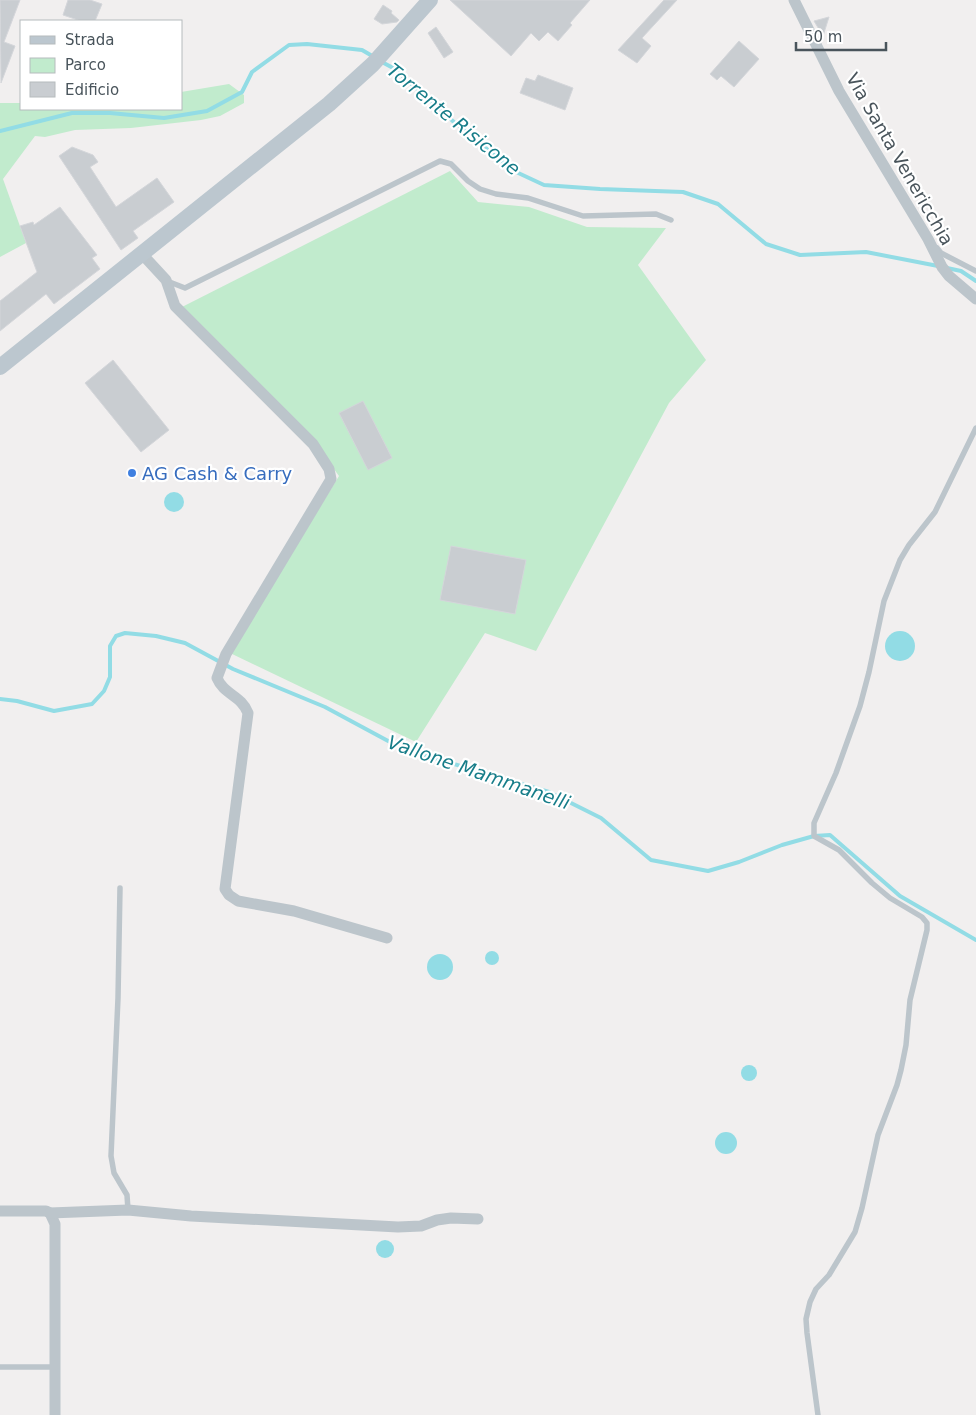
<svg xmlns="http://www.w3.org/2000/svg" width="976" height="1415" font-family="'DejaVu Sans',sans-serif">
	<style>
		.green { fill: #c1ebcd }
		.water { fill: #92dce5 }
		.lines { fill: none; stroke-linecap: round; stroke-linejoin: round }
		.stream { stroke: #92dce5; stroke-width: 4 }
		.building { fill: #c9cdd1; stroke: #d4d6da }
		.lane { stroke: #bcc5cb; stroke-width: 5.5 }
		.street { stroke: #bcc5cb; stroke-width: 11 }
		.secondary { stroke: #bcc7cf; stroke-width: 16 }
		.shop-dot { fill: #3f7fe0; stroke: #fff; stroke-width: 2 }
		.labels { text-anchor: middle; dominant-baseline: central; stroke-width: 4.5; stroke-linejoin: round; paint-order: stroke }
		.street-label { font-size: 18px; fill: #49545b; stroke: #fff }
		.shop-label { font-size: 18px; fill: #366cbe; stroke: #fff; text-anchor: start }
		.water-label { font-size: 19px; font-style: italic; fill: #177d89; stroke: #fff }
	</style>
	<rect width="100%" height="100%" fill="#f1efef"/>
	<g class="green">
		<polygon points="229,84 244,95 244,103 220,116 201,120 131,128 75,130 45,137 35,136 3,179 26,243 0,257 0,103 21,103 21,109 181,109 181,92"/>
		<polygon points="450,171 478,202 529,207 587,227 666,228 638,265 706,360 669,403 536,651 485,633 416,742 230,653 339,476 313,440 180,308"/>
	</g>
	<g class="water">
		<circle cx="174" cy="502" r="10"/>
		<circle cx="900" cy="646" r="15"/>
		<circle cx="492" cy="958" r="7"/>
		<circle cx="440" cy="967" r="13"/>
		<circle cx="749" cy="1073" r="8"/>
		<circle cx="726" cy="1143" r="11"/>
		<circle cx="385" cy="1249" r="9"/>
	</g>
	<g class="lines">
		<g class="stream">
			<polyline points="380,61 395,69 455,123 514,171 544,185 600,189 683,192 718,204 766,244 800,255 866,252 938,266"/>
			<polyline points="0,131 72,113 110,113 164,118 207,111 242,92 252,72 289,45 307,44 362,50 374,57"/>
			<polyline points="947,268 961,271 976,281"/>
			<polyline points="0,699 17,701 54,711 92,704 104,691 110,677 110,646 116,636 125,633 156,636 185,643 233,669 325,707 403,749 549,792 601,818 651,860 708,871 739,862 782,845 814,836 830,835 900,896 976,940"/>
		</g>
	</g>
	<g class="building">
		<polygon points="0,0 20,0 4,42 15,46 1,83"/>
		<polygon points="68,0 90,0 102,4 95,21 81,21 63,15"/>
		<polygon points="450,0 590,0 570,23 572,25 558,41 548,32 539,41 531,33 511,56"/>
		<polygon points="664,0 677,0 642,38 651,46 637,63 618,50"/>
		<polygon points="383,5 392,11 391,13 399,20 397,22 382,24 374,19"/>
		<polygon points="829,17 823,36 814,21"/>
		<polygon points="436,27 453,52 444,58 428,33"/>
		<polygon points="739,41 759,59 734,87 721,76 717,80 710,74"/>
		<polygon points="538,75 573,88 565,110 520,93 526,78 535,81"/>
		<polygon points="72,147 93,155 98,162 90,167 116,207 157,178 174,202 133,231 138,238 121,250 59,156"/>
		<polygon points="60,207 97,255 92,258 100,269 54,304 46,294 0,331 0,301 37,272 20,226 33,222 34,225"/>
		<polygon points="113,360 169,430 141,452 85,383"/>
		<polygon points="363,401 392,458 368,470 339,413"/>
		<polygon points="451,546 526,560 515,614 440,600"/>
	</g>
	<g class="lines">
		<g class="lane">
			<polyline points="937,248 941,253 976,271"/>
			<polyline points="167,281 185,288 440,161 451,164 468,181 480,189 496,194 528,198 583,216 656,214 671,220"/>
			<polyline points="120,888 118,998 111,1156 114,1173 127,1195 128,1210"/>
			<polyline points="0,1367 55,1367"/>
			<polyline points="818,1415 807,1333 806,1319 810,1302 816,1289 829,1275 855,1232 862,1208 878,1135 897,1085 901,1070 906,1045 910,1000 927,930 927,923 922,917 890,898 872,883 839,850 814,836 814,823 836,773 860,706 869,672 884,601 900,560 909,545 935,512 976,428"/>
		</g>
		<g class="street">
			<polyline points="794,0 839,91 928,239 942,267 949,276 976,299"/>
			<path d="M142,254l24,26 9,26 138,138 16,25 2,10 -105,175 -9,24c7,17 24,17 31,35l-23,176 4,6 9,6 56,10 93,27"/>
			<polyline points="0,1211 46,1211 50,1213 55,1224 55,1415"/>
			<polyline points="50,1213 128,1210 191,1216 398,1227 421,1226 437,1220 451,1218 478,1219"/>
		</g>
		<polyline class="secondary" points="0,367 329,104 373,64 430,0"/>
	</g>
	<circle class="shop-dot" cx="132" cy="473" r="5"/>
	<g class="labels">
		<g class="street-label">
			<text transform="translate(900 159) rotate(60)">Via Santa Venericchia</text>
		</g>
		<g class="shop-label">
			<text x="142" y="473">AG Cash &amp; Carry</text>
		</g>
		<g class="water-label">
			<text transform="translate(454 119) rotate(39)">Torrente Risicone</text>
			<text transform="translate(479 772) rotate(19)">Vallone Mammanelli</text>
		</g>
	</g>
	<rect x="20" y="20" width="162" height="90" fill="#ffffff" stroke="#b6bbbd"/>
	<rect x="30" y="36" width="25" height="8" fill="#bcc7cf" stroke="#b6bbbd"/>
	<text x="65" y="45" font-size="15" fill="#49545b">Strada</text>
	<rect x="30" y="58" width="25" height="15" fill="#c1ebcd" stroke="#b6bbbd"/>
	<text x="65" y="70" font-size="15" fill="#49545b">Parco</text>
	<rect x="30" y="82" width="25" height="15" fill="#c9cdd1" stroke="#b6bbbd"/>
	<text x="65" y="95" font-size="15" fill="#49545b">Edificio</text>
	<path d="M796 42v8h90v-8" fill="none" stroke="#49545b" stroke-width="2.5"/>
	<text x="804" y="42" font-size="15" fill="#49545b" stroke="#ffffff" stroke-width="4" paint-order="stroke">50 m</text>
</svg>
